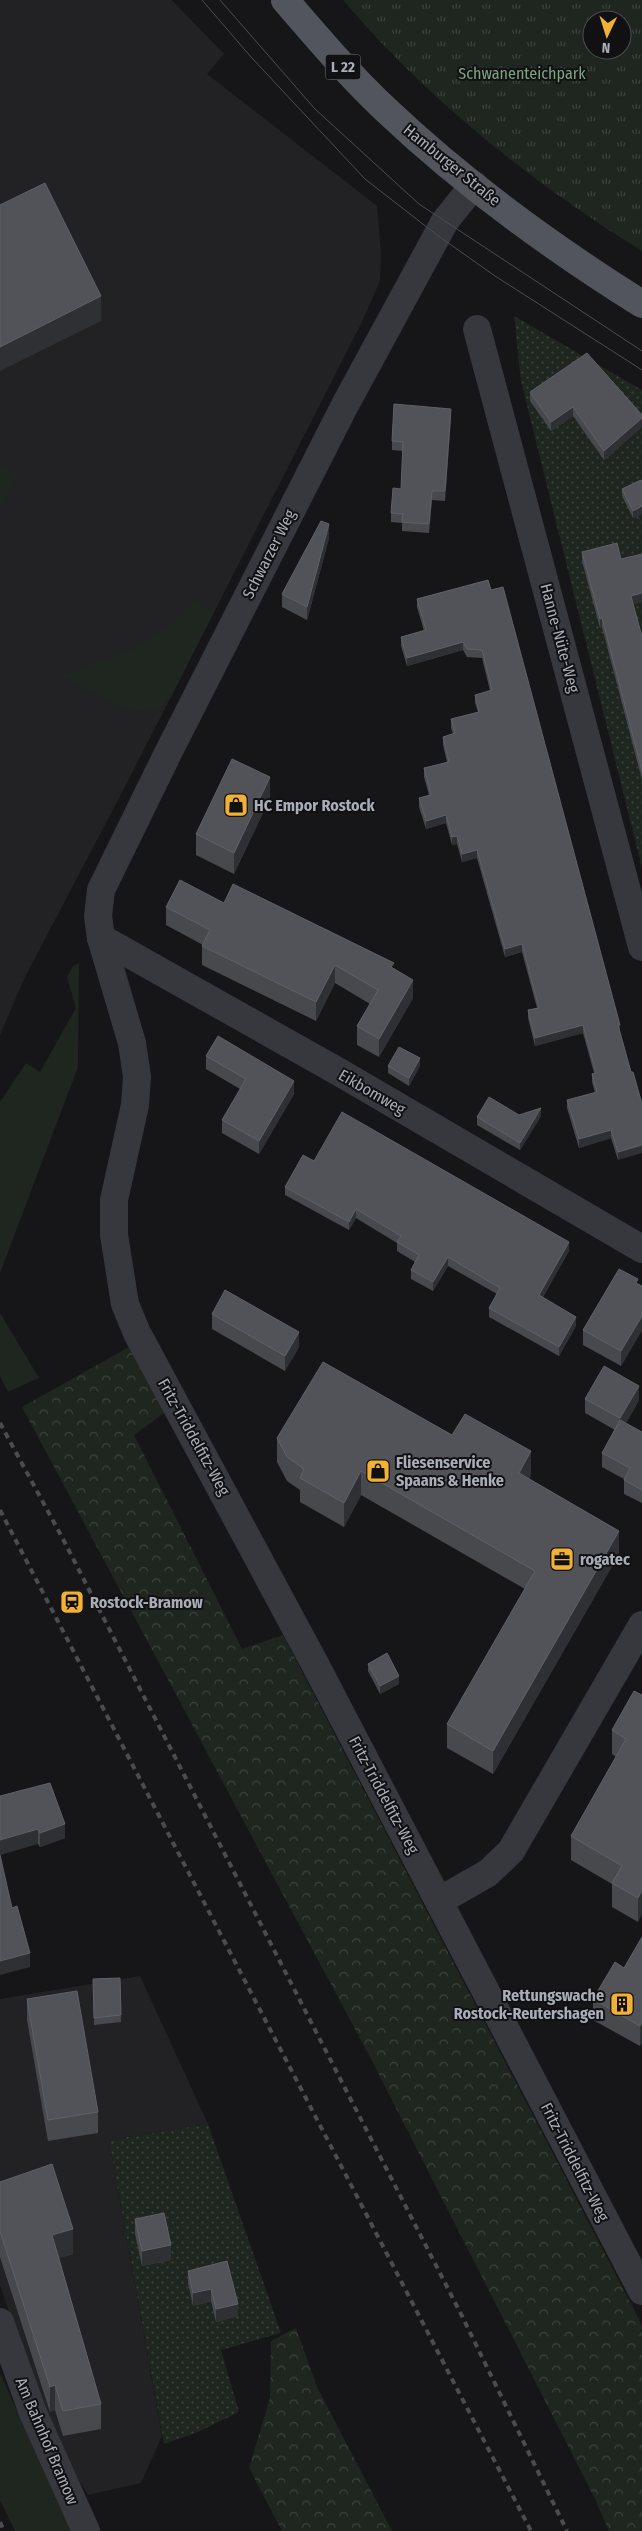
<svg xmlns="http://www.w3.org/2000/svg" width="642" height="2531" font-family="'Fira Sans Condensed',sans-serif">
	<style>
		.built { fill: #222225 }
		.grass { fill: #1e261f }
		.forest { fill: url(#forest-crowns) }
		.park { fill: url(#park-tufts); fill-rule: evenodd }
		.garden { fill: url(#garden-dots) }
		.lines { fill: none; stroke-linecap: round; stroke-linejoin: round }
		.minor { stroke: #37383d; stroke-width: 28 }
		.major { stroke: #53555c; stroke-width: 28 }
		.tram { stroke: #4a4c52; stroke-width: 1 }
		.rail { stroke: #4a4c52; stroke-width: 4; stroke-dasharray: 6 5; stroke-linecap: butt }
		.wall { fill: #47494d }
		.shaded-wall { fill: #2f3033 }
		.building { fill: #525359; stroke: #5f6168 }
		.labels { text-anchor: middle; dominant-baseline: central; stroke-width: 4; stroke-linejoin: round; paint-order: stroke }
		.shield { fill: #111113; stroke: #7b7e86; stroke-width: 1 }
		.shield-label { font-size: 15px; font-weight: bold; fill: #a8adb8 }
		.park-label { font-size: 16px; fill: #7fa381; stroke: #111113 }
		.street-label { font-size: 16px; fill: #a8adb8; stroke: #111113 }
		.poi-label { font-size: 16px; font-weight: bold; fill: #a8adb8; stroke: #111113; text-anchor: start }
	</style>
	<defs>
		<pattern id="forest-crowns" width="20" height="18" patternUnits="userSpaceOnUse" patternTransform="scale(1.25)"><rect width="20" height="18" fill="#1e261f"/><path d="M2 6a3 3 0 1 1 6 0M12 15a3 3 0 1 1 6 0" fill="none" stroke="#3c433d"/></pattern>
		<pattern id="park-tufts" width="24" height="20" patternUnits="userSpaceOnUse" patternTransform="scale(1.25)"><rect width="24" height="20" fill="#1e261f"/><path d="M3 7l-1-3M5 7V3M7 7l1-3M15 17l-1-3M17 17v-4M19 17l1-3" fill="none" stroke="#3c433d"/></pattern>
		<pattern id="garden-dots" width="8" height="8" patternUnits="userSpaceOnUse" patternTransform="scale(1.25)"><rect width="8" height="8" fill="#1e261f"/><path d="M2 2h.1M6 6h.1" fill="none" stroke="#3c433d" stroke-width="1.8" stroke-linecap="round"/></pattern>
	</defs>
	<rect width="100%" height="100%" fill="#161618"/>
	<g class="built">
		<polygon points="0,0 172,0 224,54 207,74 377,206 381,252 380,281 361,324 129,779 25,977 0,1035"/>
		<polygon points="140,1976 208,2124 109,2140 162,2436 141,2483 88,2495 50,2433 0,2285 0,1999"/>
	</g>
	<g class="grass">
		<polygon points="0,464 19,473 0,507"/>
		<polygon points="194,600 214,612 171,697 154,712 126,709 60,676 129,651 162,631"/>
		<polygon points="79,963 78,1067 0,1273 0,1102 26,1063 40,1072 76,1008 67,977 73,966"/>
		<polygon points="0,1313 39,1378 8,1392 0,1376"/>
		<polygon points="0,2373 71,2531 15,2531 0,2500"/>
	</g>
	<g class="forest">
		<polygon points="131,1346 168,1410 134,1435 242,1649 283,1635 642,2325 642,2531 609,2531 595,2499 371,2059 22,1407"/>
		<polygon points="296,2328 317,2387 392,2531 282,2531 249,2468 270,2398 271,2341"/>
	</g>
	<path class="park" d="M343,0h299v251c-110,-68 -215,-152 -299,-251zM592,20h30v30h-30z"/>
	<g class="garden">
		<polygon points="514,316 642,390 642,868 521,381"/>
		<polygon points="208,2124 281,2333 221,2350 239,2412 198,2432 164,2444 109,2140"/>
	</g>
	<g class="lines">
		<g class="minor">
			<polyline points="474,185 445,221 345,405 168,753 101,890 98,916 101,938 132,1043 137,1077 135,1105 114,1200 114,1235 125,1304 137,1333 315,1664 642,2291"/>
			<polyline points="477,329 642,947"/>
			<polyline points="101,938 339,1072 642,1249"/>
			<polyline points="439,1901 488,1873 511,1851 642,1625"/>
			<polyline points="0,2322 33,2413 86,2531"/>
		</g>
		<path class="major" d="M285,0c32,37 64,75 100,109 78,74 166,138 257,195"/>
		<g class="tram">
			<polyline points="202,0 251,57 365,179 437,235 495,276 642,370"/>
			<polyline points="220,0 315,109 419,204 642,351"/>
		</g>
		<g class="rail">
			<polyline points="0,1423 63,1539 462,2316 567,2531"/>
			<polyline points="0,1510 531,2531"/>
			<polyline points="0,2522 4,2531"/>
		</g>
	</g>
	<g class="wall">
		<polygon points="530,392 642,415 642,427 604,460 573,416 551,431 530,401"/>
		<polygon points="451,418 445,501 432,500 429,533 402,531 402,523 391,522 391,513 401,489 403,451 392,450 392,441"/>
		<polygon points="642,481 642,514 633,518 622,496 622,489"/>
		<polygon points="329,538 307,620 282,607 282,594"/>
		<polygon points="582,552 633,604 642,637 642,780 602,627 600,628 582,561"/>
		<polygon points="488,580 620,1033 618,1160 611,1138 579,1148 567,1108 567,1100 595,1093 592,1082 592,1074 594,1073 583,1033 535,1046 528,1018 528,1010 537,1008 522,952 505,957 477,858 462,862 457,844 452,845 446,823 426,829 419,807 419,798 429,795 424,777 424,768 447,762 443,745 443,737 453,734 451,728 451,719 478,712 475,703 475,695 490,691 482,658 467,657 463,650 407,666 401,646 401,637 424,631 417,607 417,599"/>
		<polygon points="270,798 234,874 196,855 196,834"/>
		<polygon points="224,903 394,969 413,998 379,1057 357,1045 357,1026 370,1004 335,983 316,1021 202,965 202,946 203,945 166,925 166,907"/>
		<polygon points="206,1056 294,1094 259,1154 222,1133 222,1120 240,1089 206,1069"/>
		<polygon points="388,1066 420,1066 409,1086 388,1073"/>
		<polygon points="519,1115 541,1116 520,1150 477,1125 477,1117"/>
		<polygon points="314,1161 569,1251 543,1297 576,1326 559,1356 489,1317 489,1308 497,1294 448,1266 433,1291 411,1279 411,1270 415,1262 397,1251 397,1243 356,1218 349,1230 285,1195 285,1187"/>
		<polygon points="638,1284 642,1286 642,1330 621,1366 583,1345 583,1330"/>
		<polygon points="212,1314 299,1347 285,1371 212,1329"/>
		<polygon points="585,1399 639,1400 626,1423 642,1432 642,1503 624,1494 624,1479 602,1467 602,1453 615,1430 585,1413"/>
		<polygon points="452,1435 531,1475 529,1479 619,1554 493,1774 447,1748 447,1724 525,1589 361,1495 344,1527 300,1502 300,1490 287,1481 277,1462 277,1438"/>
		<polygon points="368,1664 399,1684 380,1694 368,1671"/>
		<polygon points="642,1695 638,1922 612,1907 612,1884 571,1860 571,1836 616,1757 612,1754 612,1730"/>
		<polygon points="0,1796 65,1838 40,1847 38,1844"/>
		<polygon points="642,1937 642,2042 640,2046 593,2020 593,1999 624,1968"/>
		<polygon points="120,1978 121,2022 94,2025 93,1979"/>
		<polygon points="27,1999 98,2112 98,2133 48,2141 27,2020"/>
		<polygon points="0,2182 73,2254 59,2258 101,2404 101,2429 63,2436 55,2410 50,2412 0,2257"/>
		<polygon points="135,2219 171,2260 142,2266 135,2234"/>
		<polygon points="227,2261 238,2316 216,2322 211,2301 193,2306 188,2283 188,2271"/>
	</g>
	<g class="shaded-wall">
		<polygon points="101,296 101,321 0,371 0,347"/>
		<polygon points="573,407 573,416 551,431 551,422"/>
		<polygon points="451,409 451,418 445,501 445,491"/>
		<polygon points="642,418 642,427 604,460 604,451"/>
		<polygon points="432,491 432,500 429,533 429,524"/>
		<polygon points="642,506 642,514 633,518 633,511"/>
		<polygon points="329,524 329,538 307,620 307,607"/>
		<polygon points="642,593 642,602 631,605 631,596"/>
		<polygon points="602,618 602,627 600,628 600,619"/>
		<polygon points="463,642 463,650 407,666 407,658"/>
		<polygon points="270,777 270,798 234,874 234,853"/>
		<polygon points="446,815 446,823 426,829 426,821"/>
		<polygon points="457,836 457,844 452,845 452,837"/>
		<polygon points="477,850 477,858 462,862 462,854"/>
		<polygon points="522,944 522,952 505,957 505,949"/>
		<polygon points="335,965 335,983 316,1021 316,1002"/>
		<polygon points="413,980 413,998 379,1057 379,1039"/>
		<polygon points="583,1025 583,1033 535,1046 535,1038"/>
		<rect x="618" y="1025" width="2" height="8"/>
		<polygon points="420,1058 420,1066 409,1086 409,1078"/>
		<polygon points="294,1081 294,1094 259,1154 259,1141"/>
		<polygon points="541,1108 541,1116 520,1150 520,1143"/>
		<polygon points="611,1130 611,1138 579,1148 579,1139"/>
		<polygon points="642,1145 642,1153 618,1160 618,1152"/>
		<polygon points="356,1209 356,1218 349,1230 349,1222"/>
		<polygon points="569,1242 569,1251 539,1304 539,1295"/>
		<polygon points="448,1257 448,1266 433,1291 433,1282"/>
		<polygon points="642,1316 642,1330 621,1366 621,1351"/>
		<polygon points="576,1317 576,1326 559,1356 559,1347"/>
		<polygon points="299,1332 299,1347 285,1371 285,1356"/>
		<polygon points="639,1386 639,1400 620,1433 620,1418"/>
		<polygon points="531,1451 531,1475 519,1497 519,1473"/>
		<polygon points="361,1471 361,1495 344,1527 344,1503"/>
		<polygon points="619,1531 619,1554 493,1774 493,1751"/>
		<polygon points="399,1676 399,1684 380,1694 380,1686"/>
		<polygon points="65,1824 65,1838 40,1847 40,1833"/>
		<polygon points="38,1829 38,1844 0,1855 0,1840"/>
		<polygon points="642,1890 642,1914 638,1922 638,1898"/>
		<polygon points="30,1953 30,1967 0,1975 0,1961"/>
		<polygon points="642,2022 642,2042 640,2046 640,2026"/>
		<polygon points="73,2229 73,2254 52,2260 52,2235"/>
		<polygon points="171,2245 171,2260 142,2266 142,2251"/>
		<polygon points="211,2289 211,2301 193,2306 193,2293"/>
		<polygon points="238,2304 238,2316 216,2322 216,2309"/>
		<polygon points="55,2385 55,2410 50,2412 50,2387"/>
	</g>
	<g class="building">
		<polygon points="45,183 101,296 0,347 0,205"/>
		<polygon points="587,353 642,415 642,418 604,451 573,407 551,422 530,392"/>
		<polygon points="394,404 451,409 445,491 432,491 429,524 402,522 403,514 391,513 393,488 401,489 403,442 392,441"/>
		<polygon points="641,480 642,481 642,506 633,511 622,489"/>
		<polygon points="321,521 329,524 307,607 282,594"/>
		<polygon points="617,543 621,559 642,554 642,593 631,596 642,637 642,771 602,618 600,619 582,552"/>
		<polygon points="488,580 491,590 503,587 620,1025 618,1025 631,1072 633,1072 642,1104 642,1145 618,1152 611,1130 579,1139 567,1100 597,1092 592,1074 596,1073 583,1025 535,1038 528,1010 539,1008 522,944 505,949 477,850 462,854 457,836 452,837 446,815 426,821 419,798 431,795 424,768 449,762 443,737 455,733 451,719 479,712 475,695 492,690 482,650 467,649 463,642 407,658 401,637 426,630 417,599"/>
		<polygon points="232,759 270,777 234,853 196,834"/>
		<polygon points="180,880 224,903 233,884 394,963 391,967 413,980 379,1039 357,1026 378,990 335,965 316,1002 202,946 210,930 166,907"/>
		<polygon points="218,1036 294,1081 259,1141 222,1120 246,1079 206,1056"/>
		<polygon points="399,1047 420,1058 409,1078 388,1066"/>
		<polygon points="489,1097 519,1115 541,1108 520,1143 477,1117"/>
		<polygon points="342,1112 569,1242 539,1295 576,1317 559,1347 489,1308 500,1288 448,1257 433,1282 411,1270 419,1255 397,1242 401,1236 356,1209 349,1222 285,1187 303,1155 314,1161"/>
		<polygon points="619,1269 638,1279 636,1283 642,1286 642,1316 621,1351 583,1330"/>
		<polygon points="225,1290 299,1332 285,1356 212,1314"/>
		<polygon points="323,1362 452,1435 465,1414 531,1451 519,1473 619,1531 493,1751 447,1724 535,1571 361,1471 344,1503 300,1478 304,1469 287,1457 277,1438"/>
		<polygon points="604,1366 639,1386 620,1418 585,1399"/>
		<polygon points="620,1420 642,1432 642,1490 624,1480 630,1468 602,1453"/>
		<polygon points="387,1653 399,1676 380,1686 368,1664"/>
		<polygon points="634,1691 642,1695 642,1890 638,1898 612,1883 622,1866 571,1836 626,1739 612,1730"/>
		<polygon points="50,1783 65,1824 40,1833 38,1829 0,1840 0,1796"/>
		<polygon points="0,1855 12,1908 17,1906 30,1953 0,1961"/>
		<polygon points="642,1937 642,2022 640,2026 593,1999 615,1962 624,1968"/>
		<polygon points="120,1978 121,2015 94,2018 93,1979"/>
		<polygon points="77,1991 98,2112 48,2120 27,1999"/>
		<polygon points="52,2164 73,2229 52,2235 101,2404 63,2411 55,2385 50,2387 0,2231 0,2182"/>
		<polygon points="164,2213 171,2245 142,2251 135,2219"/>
		<polygon points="227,2261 238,2304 216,2309 211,2289 193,2293 188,2271"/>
	</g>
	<defs>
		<g id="shop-square" transform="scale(1.25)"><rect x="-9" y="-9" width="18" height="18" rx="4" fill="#f2b134" stroke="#111113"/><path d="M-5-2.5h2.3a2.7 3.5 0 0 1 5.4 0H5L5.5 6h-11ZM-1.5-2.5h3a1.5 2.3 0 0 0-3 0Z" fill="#111"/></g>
		<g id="office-square" transform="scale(1.25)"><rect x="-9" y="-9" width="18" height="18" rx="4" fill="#f2b134" stroke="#111113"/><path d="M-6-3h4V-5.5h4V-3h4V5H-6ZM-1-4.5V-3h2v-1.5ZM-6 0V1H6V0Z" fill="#111"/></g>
		<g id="station-square" transform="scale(1.25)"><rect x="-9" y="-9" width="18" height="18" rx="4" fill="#f2b134" stroke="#111113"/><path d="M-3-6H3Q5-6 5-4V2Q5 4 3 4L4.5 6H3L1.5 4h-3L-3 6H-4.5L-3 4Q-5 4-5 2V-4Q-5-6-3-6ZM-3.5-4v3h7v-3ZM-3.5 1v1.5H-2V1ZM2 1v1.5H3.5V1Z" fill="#111"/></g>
		<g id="building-square" transform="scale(1.25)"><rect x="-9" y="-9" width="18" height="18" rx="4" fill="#f2b134" stroke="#111113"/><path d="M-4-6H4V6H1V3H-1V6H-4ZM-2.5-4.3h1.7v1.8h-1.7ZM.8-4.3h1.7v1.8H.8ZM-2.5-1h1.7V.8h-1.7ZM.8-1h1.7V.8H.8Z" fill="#111"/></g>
	</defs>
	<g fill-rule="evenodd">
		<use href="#shop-square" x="236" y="805"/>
		<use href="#shop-square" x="378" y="1471"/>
		<use href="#office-square" x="562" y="1559"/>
		<use href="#station-square" x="72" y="1602"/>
		<use href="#building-square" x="622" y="2004"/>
	</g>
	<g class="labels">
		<rect class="shield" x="325.5" y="54.5" width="35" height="25" rx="4"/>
		<g class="shield-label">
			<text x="343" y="67">L 22</text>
		</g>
		<g class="park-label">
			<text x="522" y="73">Schwanenteichpark</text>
		</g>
		<g class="street-label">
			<text transform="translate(452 165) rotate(39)">Hamburger Straße</text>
			<text transform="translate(269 554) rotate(-63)">Schwarzer Weg</text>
			<text transform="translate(560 638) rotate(75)">Hanne-Nüte-Weg</text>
			<text transform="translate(372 1092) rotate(30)">Eikbomweg</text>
			<text transform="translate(194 1437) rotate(61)">Fritz-Triddelfitz-Weg</text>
			<text transform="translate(384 1795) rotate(62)">Fritz-Triddelfitz-Weg</text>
			<text transform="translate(575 2162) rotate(63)">Fritz-Triddelfitz-Weg</text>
			<text transform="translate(47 2441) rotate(67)">Am Bahnhof Bramow</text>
		</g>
		<g class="poi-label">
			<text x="254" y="805">HC Empor Rostock</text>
			<text x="396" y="1462">Fliesenservice<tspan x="396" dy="18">Spaans &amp; Henke</tspan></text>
			<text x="580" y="1559">rogatec</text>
			<text x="90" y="1602">Rostock-Bramow</text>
			<text x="604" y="1995" text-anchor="end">Rettungswache<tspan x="604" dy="18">Rostock-Reutershagen</tspan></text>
		</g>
	</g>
	<g transform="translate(607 35) rotate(184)"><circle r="24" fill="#111113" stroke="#4d4f55"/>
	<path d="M0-4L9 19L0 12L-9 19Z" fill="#f2b134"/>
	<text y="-8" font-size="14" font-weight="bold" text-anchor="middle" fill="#a8adb8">N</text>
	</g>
</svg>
